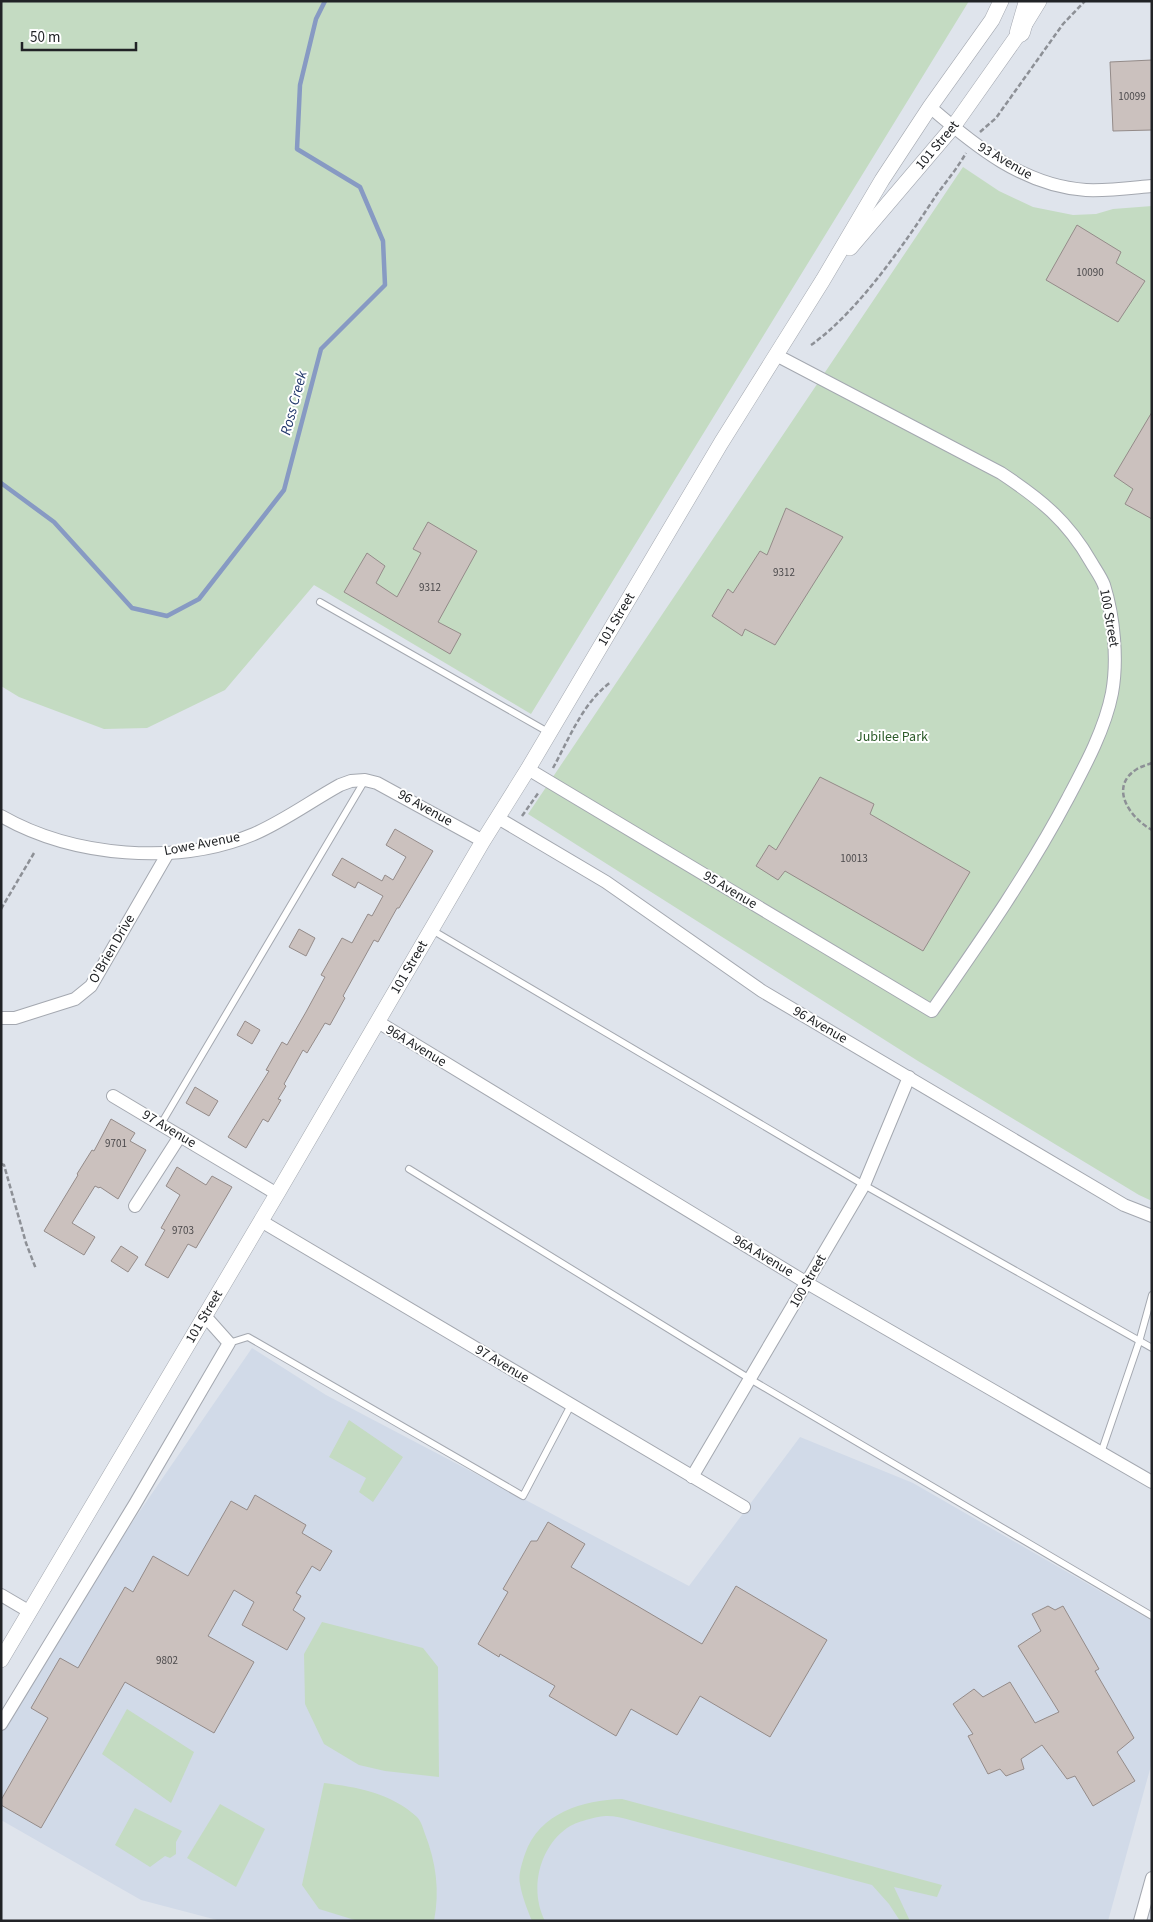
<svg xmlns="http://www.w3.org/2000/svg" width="1153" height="1922" font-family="'Source Sans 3',sans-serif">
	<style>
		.built { fill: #d1dae8 }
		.green { fill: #c4dbc2 }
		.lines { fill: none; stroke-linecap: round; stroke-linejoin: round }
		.stream { stroke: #879ac3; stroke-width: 4.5 }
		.building { fill: #cbc1be; stroke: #948b89 }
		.service-casing { stroke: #a4a8b0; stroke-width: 8 }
		.minor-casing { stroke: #a4a8b0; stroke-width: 14 }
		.tertiary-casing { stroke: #a4a8b0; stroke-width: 16 }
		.primary-casing { stroke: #a4a8b0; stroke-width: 21 }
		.path { stroke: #8d9096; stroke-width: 2.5; stroke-dasharray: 5 2.5; stroke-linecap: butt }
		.service { stroke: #fff; stroke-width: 6 }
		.minor { stroke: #fff; stroke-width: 12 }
		.tertiary { stroke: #fff; stroke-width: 15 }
		.primary { stroke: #fff; stroke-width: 20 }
		.labels { text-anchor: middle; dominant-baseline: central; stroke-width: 4; stroke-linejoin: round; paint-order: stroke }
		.number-label { font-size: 11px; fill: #4c4a4c }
		.street-label { font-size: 14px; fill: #212326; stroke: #fff }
		.park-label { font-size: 14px; fill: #2d5c2a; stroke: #fff }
		.water-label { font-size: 15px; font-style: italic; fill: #22386c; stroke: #fff }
	</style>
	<rect width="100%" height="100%" fill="#dfe4ec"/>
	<polygon class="built" points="252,1348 326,1395 689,1586 800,1437 913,1483 1152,1621 1152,1762 1108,1921 221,1921 141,1900 1,1820 1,1713"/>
	<g class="green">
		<polygon points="1,1 969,1 531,714 314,585 225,690 147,728 104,729 19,697 1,686"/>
		<polygon points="963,167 999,191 1033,207 1073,215 1096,214 1113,209 1152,206 1152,1201 1139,1195 918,1061 528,814"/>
		<polygon points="349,1420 403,1457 373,1502 359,1492 366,1478 329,1457"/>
		<polygon points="322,1622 423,1648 438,1667 439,1777 385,1771 359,1765 324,1744 305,1704 304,1654"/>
		<polygon points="127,1709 194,1752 171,1803 102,1754"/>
		<path d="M324,1783c33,4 67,10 93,34 4,4 6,11 8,17 11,28 15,57 9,87h-76l-39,-12 -17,-24z"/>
		<path d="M622,1799l320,86 -5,12 -43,-10 16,34h-10l-11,-17 -17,-19 -242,-65c-7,-2 -15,-4 -23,-4 -9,0 -32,6 -40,12 -28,20 -38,62 -22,93h-13c-5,-12 -10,-25 -12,-37 -2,-9 2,-21 5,-30 14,-41 58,-54 97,-55z"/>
		<polygon points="220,1804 265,1829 236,1887 187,1858"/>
		<polygon points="135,1808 182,1831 176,1842 176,1854 170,1858 165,1856 150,1867 115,1845"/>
	</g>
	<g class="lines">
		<polyline class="stream" points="1,483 54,522 132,608 167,616 199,599 284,490 321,349 385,285 383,241 360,187 297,149 300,85 316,19 325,1"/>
	</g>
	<g class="building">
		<polygon points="1152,60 1152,130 1113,131 1110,62"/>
		<polygon points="1077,225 1121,252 1116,263 1145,281 1118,322 1046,280"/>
		<polygon points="1152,412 1152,519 1125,504 1133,489 1114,476"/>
		<polygon points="786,508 843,537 775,645 745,629 742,636 712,616 728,589 733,593 760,551 767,555"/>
		<polygon points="428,522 477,551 438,622 461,634 450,654 344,592 367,553 385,566 376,583 397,597 421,553 413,549"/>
		<polygon points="820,777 874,804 870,814 970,872 923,951 785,871 778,880 756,866 769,845 776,850"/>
		<polygon points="395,829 433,851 399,908 397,908 378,942 374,940 343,996 345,998 330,1025 325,1023 307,1053 303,1050 284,1084 286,1086 278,1099 281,1100 268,1122 263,1119 246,1148 228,1137 269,1071 266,1070 282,1042 287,1045 306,1012 325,977 321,975 342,938 352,943 368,914 372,916 383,896 358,882 355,888 332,875 342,858 382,881 385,875 393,880 406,857 386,845"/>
		<polygon points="299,929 315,938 306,956 289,947"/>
		<polygon points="245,1021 260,1030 252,1044 237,1035"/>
		<polygon points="195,1087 218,1101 209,1116 186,1103"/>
		<polygon points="111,1119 135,1133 130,1141 146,1150 118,1199 100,1187 99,1188 95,1186 72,1223 95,1237 84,1255 44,1231 78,1175 77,1174 92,1150 94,1151"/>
		<polygon points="177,1167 206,1185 212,1176 232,1187 196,1248 188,1244 168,1278 145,1265 165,1230 161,1228 180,1195 166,1186"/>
		<polygon points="121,1246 138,1257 128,1272 111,1261"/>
		<polygon points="255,1495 306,1525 302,1533 332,1551 320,1571 312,1566 296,1593 301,1596 293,1610 305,1618 287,1650 242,1625 254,1602 234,1590 208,1636 254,1662 214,1733 125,1682 41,1828 1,1805 1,1800 48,1718 31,1708 60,1658 78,1668 125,1587 133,1592 153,1556 188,1576 231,1501 247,1510"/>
		<polygon points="548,1522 585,1544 571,1567 702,1644 736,1586 827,1640 770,1737 700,1696 677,1735 631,1709 616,1736 549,1696 555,1686 500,1654 499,1657 478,1644 508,1592 503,1589 531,1541 537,1541"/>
		<polygon points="1048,1606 1055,1610 1063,1606 1099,1669 1095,1671 1134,1738 1117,1752 1135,1781 1093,1806 1075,1776 1067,1779 1042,1745 1021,1759 1024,1769 1006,1776 1000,1769 988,1774 968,1736 973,1734 953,1704 974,1689 983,1697 1010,1682 1035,1723 1059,1712 1018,1646 1041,1631 1032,1614"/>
	</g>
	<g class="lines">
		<g class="service-casing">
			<g id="service">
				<polyline points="320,602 548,732"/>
				<polyline points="432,930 864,1185 1152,1348"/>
				<polyline points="161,1124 365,780"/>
				<polyline points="409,1169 750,1379 1152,1616"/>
				<polyline points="229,1343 248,1337 523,1496 571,1405"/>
				<polyline points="1101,1453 1139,1342 1152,1295"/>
			</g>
		</g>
		<g class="minor-casing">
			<g id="minor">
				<path d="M930,107c45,39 94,79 156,83 22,1 44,-2 66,-4"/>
				<path d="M528,769l404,242c48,-69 97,-139 136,-213 17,-32 37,-69 44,-105 6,-33 2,-76 -8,-108 -3,-8 -9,-16 -13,-23 -24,-42 -51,-63 -90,-89l-225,-118"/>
				<path d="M1,816c72,41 176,50 253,18 30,-13 57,-33 86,-49l11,-4 14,-1 12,3 106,58"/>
				<polyline points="498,818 606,882 762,991 1124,1205 1152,1216"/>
				<polyline points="1,1018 15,1018 75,999 91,986 168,853"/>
				<polyline points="378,1022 807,1283 1152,1482"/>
				<polyline points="113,1096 277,1194"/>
				<polyline points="135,1206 180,1136"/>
				<polyline points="261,1221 744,1507"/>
				<polyline points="692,1477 864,1185 909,1077"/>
				<polyline points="1,1595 30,1612"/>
				<polyline points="1,1724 135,1504 229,1343 204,1315"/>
				<polyline points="1140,1921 1152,1878"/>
			</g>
		</g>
		<g class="tertiary-casing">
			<g id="tertiary">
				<path id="s1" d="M850,248l103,-121 67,-95 19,-31"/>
				<path id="s2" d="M1,1660l276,-466 206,-353 45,-72 193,-326 102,-163 59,-100 48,-73 62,-87 9,-19"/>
			</g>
		</g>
		<g class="primary-casing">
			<polyline id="primary" points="1020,32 1029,1"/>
		</g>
		<g class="path">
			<polyline points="980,132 996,118 1063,24 1085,1"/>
			<path d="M811,345c48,-34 94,-102 126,-151 10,-13 21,-27 29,-41"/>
			<path d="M1152,763c-5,2 -10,3 -15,6 -29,18 -7,49 15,61"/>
			<path d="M553,768c16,-29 30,-66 58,-86"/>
			<polyline points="522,816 539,792"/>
			<polyline points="1,909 34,853"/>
			<polyline points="1,1164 4,1165 26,1243 36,1269"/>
		</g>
		<use href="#service" class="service"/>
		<use href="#minor" class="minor"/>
		<use href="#tertiary" class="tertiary"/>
		<use href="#primary" class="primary"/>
	</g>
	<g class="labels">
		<g class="number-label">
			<text x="1132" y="96">10099</text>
			<text x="1090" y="272">10090</text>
			<text x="784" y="572">9312</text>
			<text x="430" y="587">9312</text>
			<text x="854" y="858">10013</text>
			<text x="116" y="1143">9701</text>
			<text x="183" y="1230">9703</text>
			<text x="167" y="1660">9802</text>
		</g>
		<g class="street-label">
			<text stroke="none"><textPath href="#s1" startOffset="135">101 Street</textPath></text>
			<text transform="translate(1005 161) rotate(30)">93 Avenue</text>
			<text transform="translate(1109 618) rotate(80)">100 Street</text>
			<text stroke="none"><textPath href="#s2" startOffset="1209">101 Street</textPath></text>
			<text transform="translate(425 808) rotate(29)">96 Avenue</text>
			<text transform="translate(202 844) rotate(-11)">Lowe Avenue</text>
			<text transform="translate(730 890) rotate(31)">95 Avenue</text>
			<text transform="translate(112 949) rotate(-60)">O'Brien Drive</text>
			<text stroke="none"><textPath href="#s2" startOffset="804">101 Street</textPath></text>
			<text transform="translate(820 1025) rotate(30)">96 Avenue</text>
			<text transform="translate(416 1046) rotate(31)">96A Avenue</text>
			<text transform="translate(169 1129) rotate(31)">97 Avenue</text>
			<text transform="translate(763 1256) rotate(31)">96A Avenue</text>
			<text transform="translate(808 1281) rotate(-60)">100 Street</text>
			<text stroke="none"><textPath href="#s2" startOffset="399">101 Street</textPath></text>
			<text transform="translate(502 1364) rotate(31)">97 Avenue</text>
		</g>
		<g class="park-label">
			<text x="892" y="737">Jubilee Park</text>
		</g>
		<g class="water-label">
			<text transform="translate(294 403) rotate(-75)">Ross Creek</text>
		</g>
	</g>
	<rect width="1153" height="1922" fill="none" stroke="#212326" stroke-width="5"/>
	<path d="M22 42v8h114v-8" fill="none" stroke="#212326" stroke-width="2.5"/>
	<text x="30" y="42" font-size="15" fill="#212326" stroke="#ffffff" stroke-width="4" paint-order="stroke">50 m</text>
</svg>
